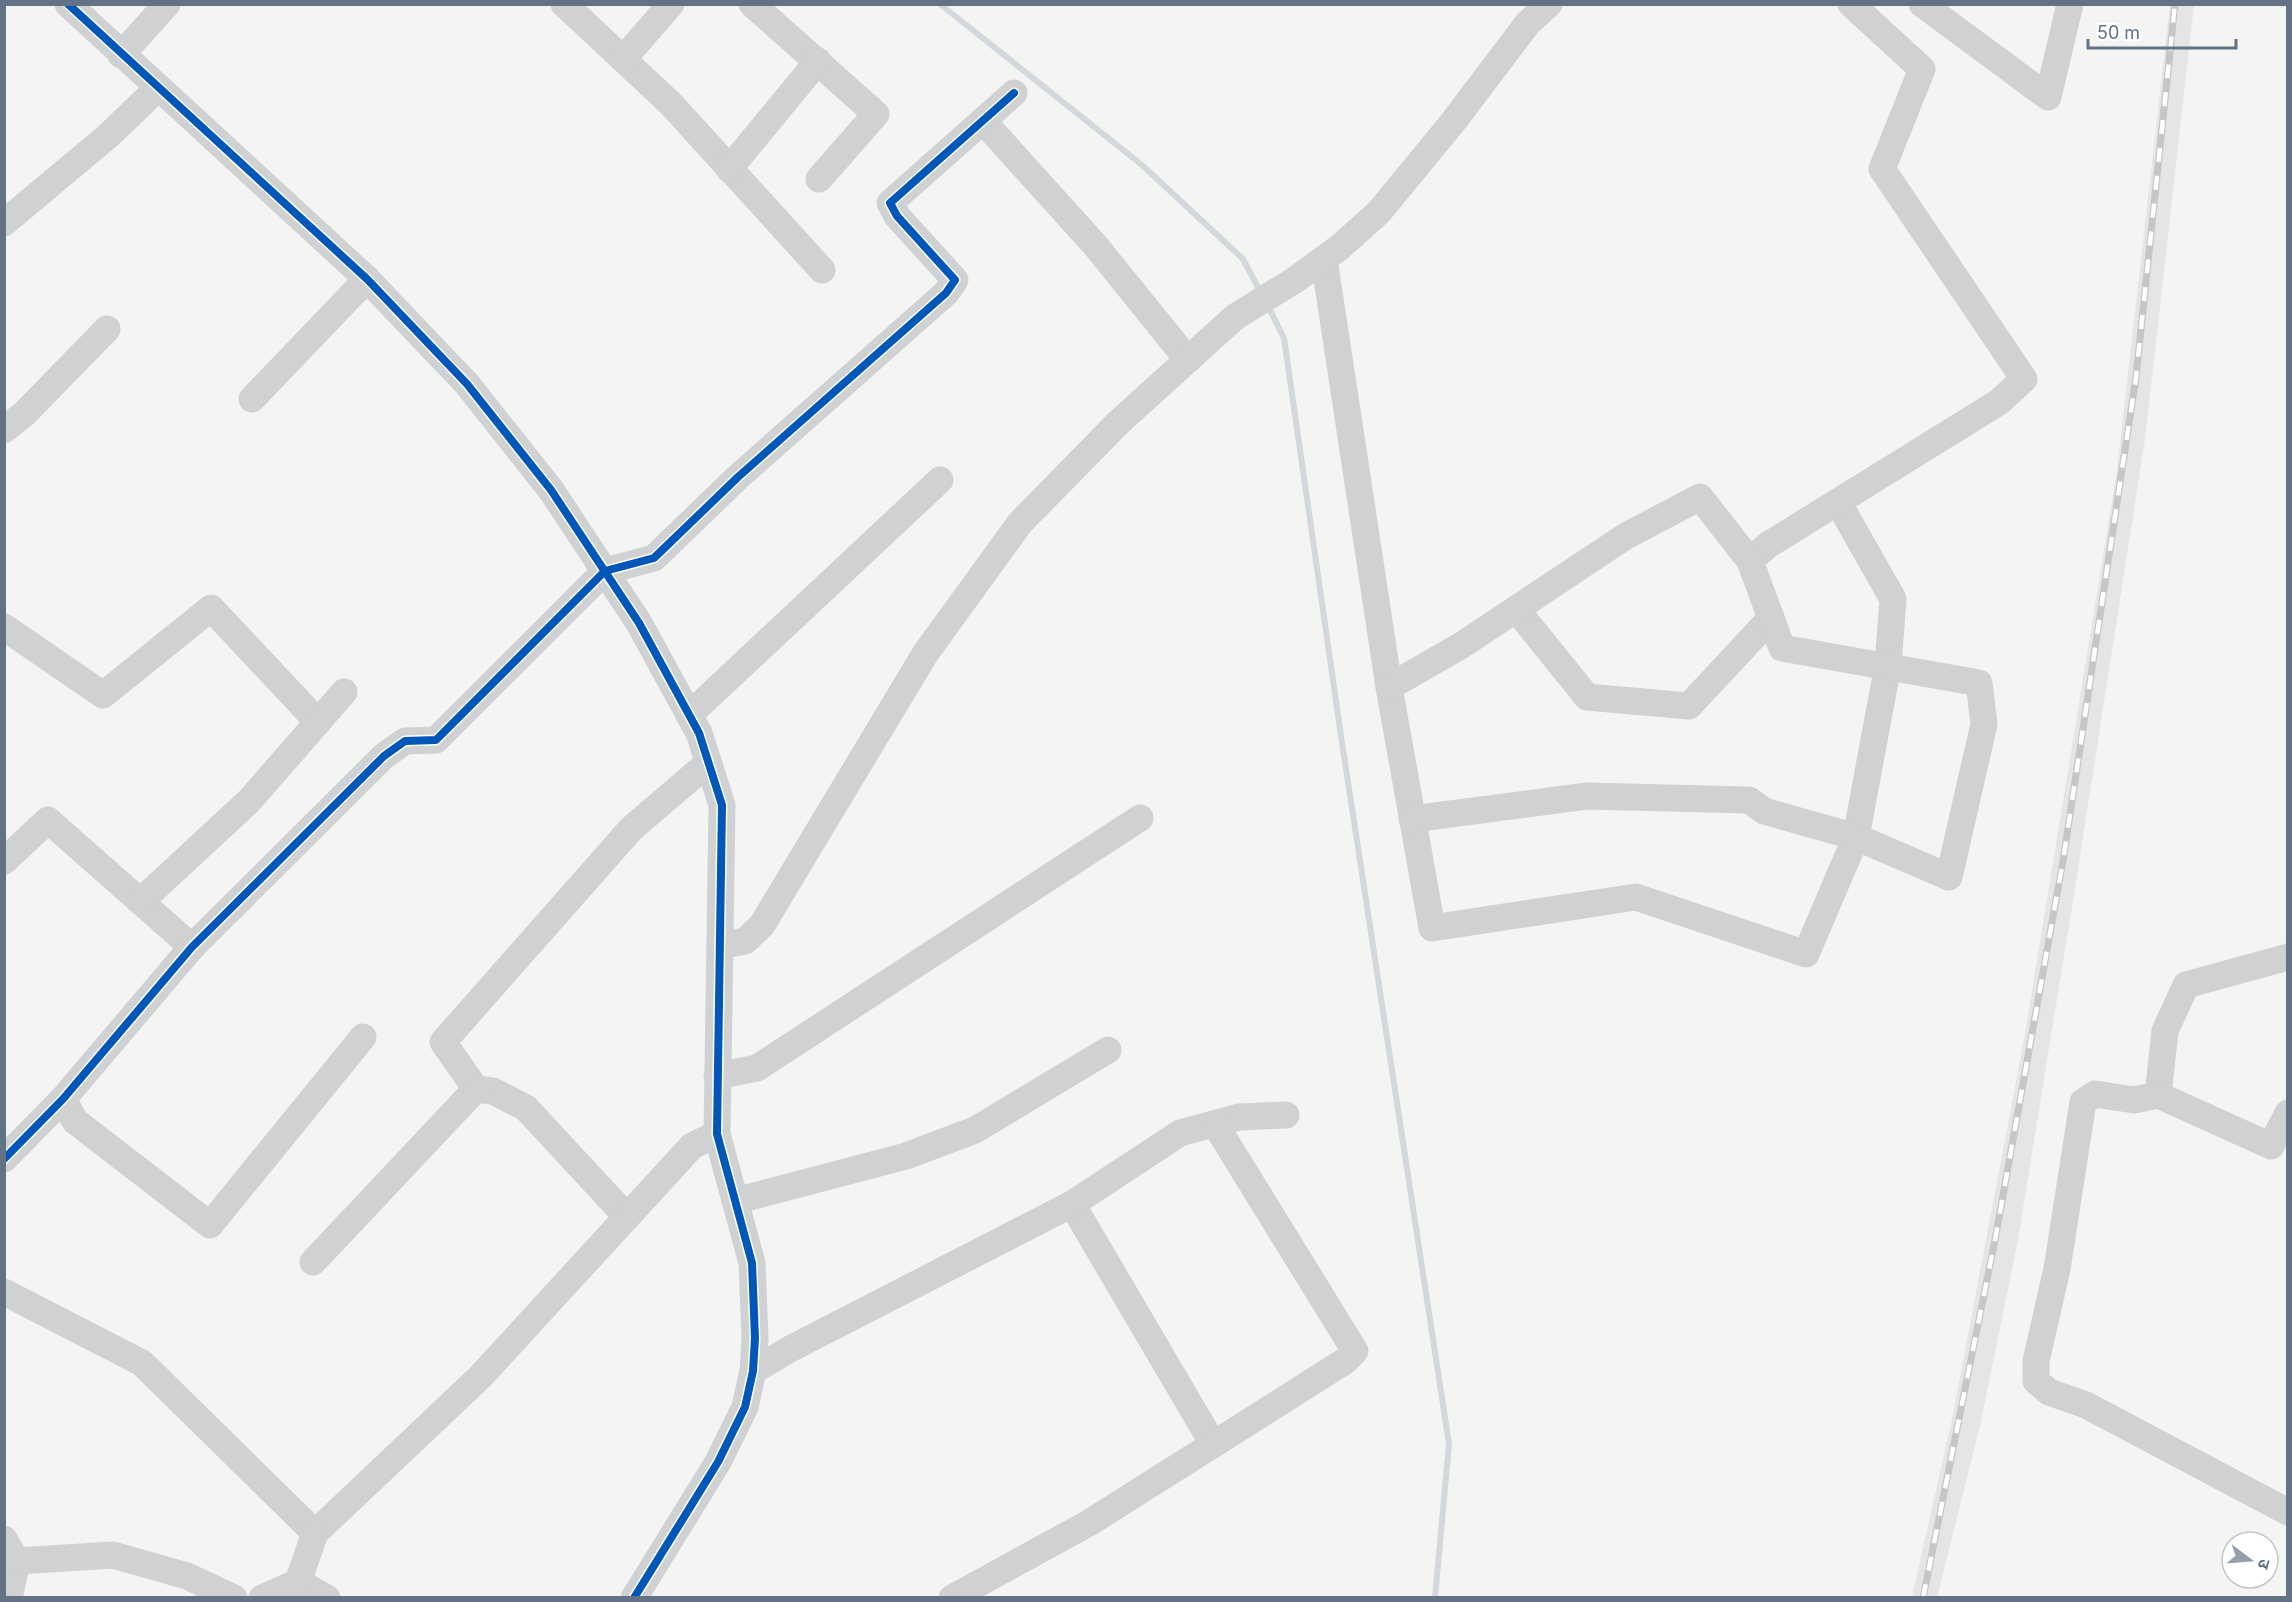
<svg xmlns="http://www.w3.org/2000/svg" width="2292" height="1602" font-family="Inter,'Noto Sans Devanagari',sans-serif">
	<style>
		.built { fill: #e4e6e5 }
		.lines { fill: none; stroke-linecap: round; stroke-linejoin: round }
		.stream { stroke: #d2d8dc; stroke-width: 6 }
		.minor { stroke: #d0d1d2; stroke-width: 27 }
		.rail-casing { stroke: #c5c6c7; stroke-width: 7 }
		.rail { stroke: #fff; stroke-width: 4.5; stroke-dasharray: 14; stroke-linecap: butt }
		.cycleway-casing { stroke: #fff; stroke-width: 11 }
		.cycleway { stroke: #0057b8; stroke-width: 8 }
	</style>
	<rect width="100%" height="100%" fill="#f4f5f3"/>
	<polygon class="built" points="2170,5 2194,5 2145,439 2074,895 2017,1245 1981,1421 1937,1597 1912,1597 1952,1419 2025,1034 2117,470"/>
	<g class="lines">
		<g class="stream">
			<polyline points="940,4 1142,165 1243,259 1261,293"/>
			<polyline points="1267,304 1284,338 1341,736 1449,1444 1435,1598"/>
		</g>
		<g class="minor">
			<polyline points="68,4 367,279 467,384 551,490 639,623 699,733 722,805 717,1134 752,1263 755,1338 753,1371 745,1407 718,1462 634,1598"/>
			<polyline points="564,4 671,104 822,270"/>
			<polyline points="752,4 876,114 819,179"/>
			<polyline points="1922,4 2048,97 2070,4"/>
			<polyline points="121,55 167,4"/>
			<polyline points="624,58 671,4"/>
			<polyline points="983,121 1095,245 1188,360"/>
			<polyline points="729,169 818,61"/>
			<polyline points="4,223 108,136 158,88"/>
			<polyline points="1324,259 1389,687 1432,928 1636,897 1806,954 1856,837 1888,665 1893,599 1838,502"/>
			<polyline points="252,399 367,279"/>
			<polyline points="4,430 25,413 107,329"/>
			<polyline points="1750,561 1768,545 1999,402 2024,379 1882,169 1922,69 1851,4"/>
			<polyline points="1516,609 1587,697 1689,706 1771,618"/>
			<polyline points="4,627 103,695 211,608 318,722"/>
			<polyline points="1389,687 1462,645 1626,536 1700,497 1750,561 1782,648 1979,683 1984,724 1949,877 1856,837 1764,811 1749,800 1587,796 1412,819"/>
			<polyline points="689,715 940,480"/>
			<polyline points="4,861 48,820 192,947"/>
			<polyline points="141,901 249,801 344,692"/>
			<polyline points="720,946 745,941 762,925 925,654 1020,523 1118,423 1235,317 1295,280 1340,247 1379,212 1453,122 1528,23 1549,4"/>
			<polyline points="2288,957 2186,985 2165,1031 2158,1095 2271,1146 2288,1113"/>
			<polyline points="717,1076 757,1068 1140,818"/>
			<polyline points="476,1089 443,1042 631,829 708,763"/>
			<polyline points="476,1089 493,1091 526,1108 627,1217"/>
			<polyline points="2158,1095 2134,1100 2095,1094 2083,1102 2057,1269 2036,1361 2036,1381 2049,1392 2086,1405 2288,1512"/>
			<polyline points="63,1099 75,1121 210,1225 363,1037"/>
			<polyline points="4,1159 63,1099 192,947 384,756 405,741 436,740 605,571 654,558 738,477 946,293 955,280 897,216 890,203 1014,93"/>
			<polyline points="735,1201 906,1156 975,1130 1108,1050"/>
			<polyline points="1072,1204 1213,1444"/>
			<polyline points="313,1262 476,1089"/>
			<polyline points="4,1292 142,1363 315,1533 481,1376 692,1146 717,1134"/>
			<polyline points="753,1371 790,1349 1072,1204 1180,1133 1239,1117 1286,1115"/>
			<polyline points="4,1539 17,1561 9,1598"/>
			<polyline points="17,1561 113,1555 187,1576 234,1598"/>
			<polyline points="298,1582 327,1598"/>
			<polyline points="262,1598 298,1582 315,1533"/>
			<polyline points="952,1598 1089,1523 1345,1361 1355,1351 1215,1124"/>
		</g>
		<g class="rail-casing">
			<polyline id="rail" points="1923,1598 1995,1240 2063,861 2136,377 2175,4"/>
		</g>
		<use href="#rail" class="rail"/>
		<g class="cycleway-casing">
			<g id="cycleway">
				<polyline points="68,4 367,279 467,384 551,490 639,623 699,733 722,805 717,1134 752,1263 755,1338 753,1371 745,1407 718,1462 634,1598"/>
				<polyline points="4,1159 63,1099 192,947 384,756 405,741 436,740 605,571 654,558 738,477 946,293 955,280 897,216 890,203 1014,93"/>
			</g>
		</g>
		<use href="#cycleway" class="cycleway"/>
	</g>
	<rect width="2292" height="1602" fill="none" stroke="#637385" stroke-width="12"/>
	<g transform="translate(2250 1560) rotate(106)"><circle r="28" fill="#ffffff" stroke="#c1c7ce" stroke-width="1.5"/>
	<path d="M0-4.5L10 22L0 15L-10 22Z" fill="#96a0ac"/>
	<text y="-9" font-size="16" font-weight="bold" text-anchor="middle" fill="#637385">उ</text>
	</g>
	<path d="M2088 39v9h148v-9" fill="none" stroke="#637385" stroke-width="3"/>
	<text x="2097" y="39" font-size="18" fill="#637385" stroke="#ffffff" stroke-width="4.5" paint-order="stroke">50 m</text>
</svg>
